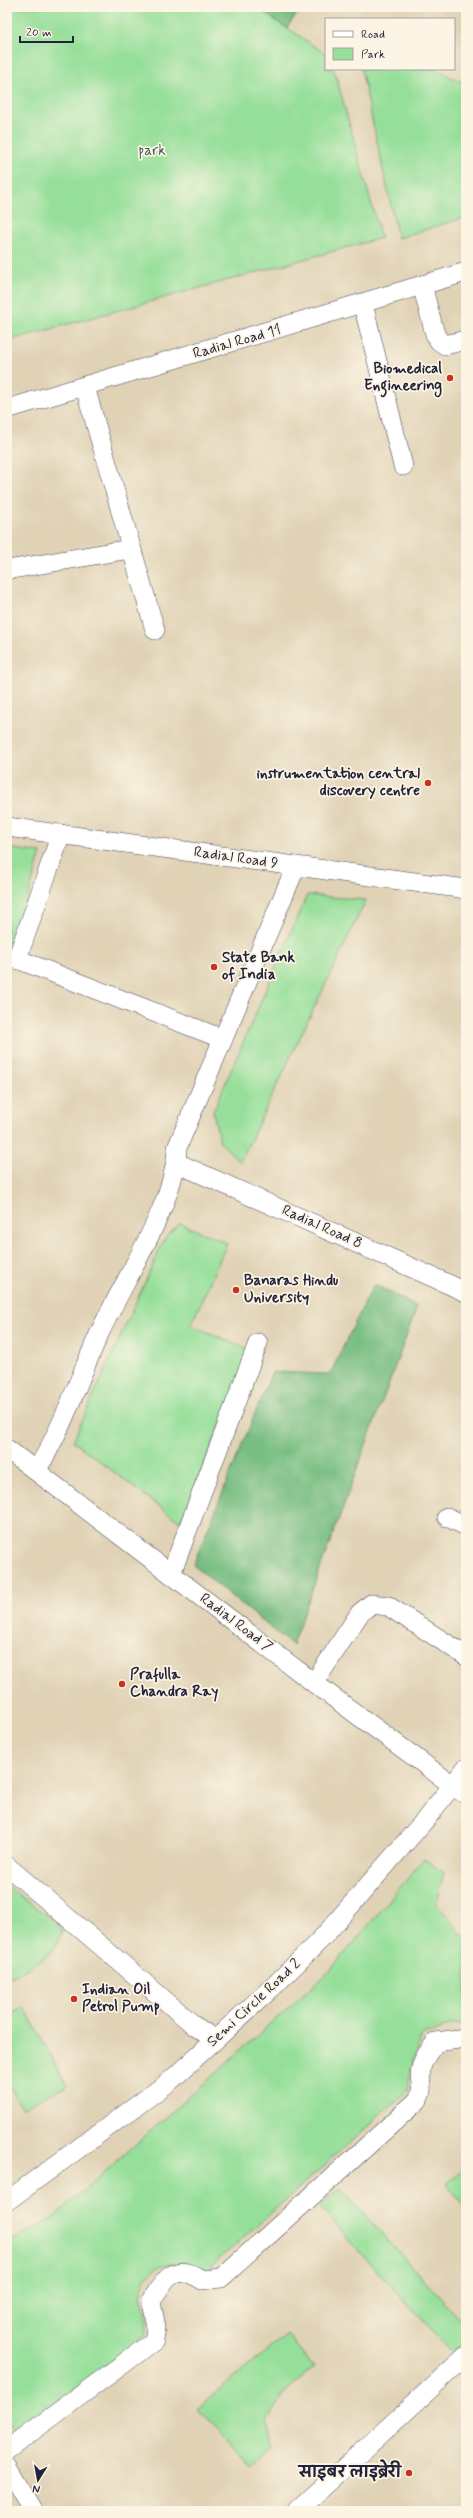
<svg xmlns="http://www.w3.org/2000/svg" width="473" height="2518" font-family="Mynerve,'Playpen Sans Deva',sans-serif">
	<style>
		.built { fill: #e0d2b5; fill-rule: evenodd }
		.green { fill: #96df9a; stroke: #5c806a }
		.forest { fill: #78be82; stroke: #4d705e }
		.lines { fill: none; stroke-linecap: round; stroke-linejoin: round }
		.minor-casing { stroke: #413e4e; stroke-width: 20 }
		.minor { stroke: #fff; stroke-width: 19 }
		.poi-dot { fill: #c8321e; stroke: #fcf5e5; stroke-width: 1.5 }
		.labels { text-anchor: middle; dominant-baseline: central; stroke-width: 3.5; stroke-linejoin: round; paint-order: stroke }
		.park-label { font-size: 15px; fill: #455b58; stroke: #fcf5e5 }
		.street-label { font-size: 15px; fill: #22223b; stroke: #fcf5e5 }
		.poi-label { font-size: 15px; font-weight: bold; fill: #22223b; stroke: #fcf5e5; text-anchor: start }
	</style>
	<rect width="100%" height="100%" fill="#fcf5e5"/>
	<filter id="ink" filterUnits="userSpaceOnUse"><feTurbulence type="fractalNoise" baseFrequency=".025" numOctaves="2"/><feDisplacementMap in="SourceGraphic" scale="8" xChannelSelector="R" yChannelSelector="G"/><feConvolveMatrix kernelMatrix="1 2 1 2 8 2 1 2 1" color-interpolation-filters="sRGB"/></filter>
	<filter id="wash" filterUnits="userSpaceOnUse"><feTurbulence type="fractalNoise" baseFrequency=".012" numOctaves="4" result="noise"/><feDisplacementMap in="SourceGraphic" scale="16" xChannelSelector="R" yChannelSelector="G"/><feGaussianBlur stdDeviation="0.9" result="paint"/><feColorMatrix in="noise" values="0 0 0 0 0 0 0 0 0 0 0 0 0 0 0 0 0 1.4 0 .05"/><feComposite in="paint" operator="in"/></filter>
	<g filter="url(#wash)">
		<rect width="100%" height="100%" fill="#f2dbbb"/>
		<path class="built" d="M7,7h459v2504h-459zM326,19h128v50h-128z"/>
		<g class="green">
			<polygon points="7,7 256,7 326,54 326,69 334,69 381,238 7,341"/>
			<polygon points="361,69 435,69 466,84 466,217 398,238"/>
			<polygon points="7,848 41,853 14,942 7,942"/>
			<polygon points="307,895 366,900 240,1162 220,1142 213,1112"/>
			<polygon points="179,1223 227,1243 191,1325 252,1351 180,1522 73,1441 165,1238"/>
			<polygon points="424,1859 444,1873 436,1903 466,1939 466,2025 453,2024 422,2036 413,2061 407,2091 205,2272 184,2263 170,2264 157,2268 145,2278 140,2297 146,2315 146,2335 15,2434 7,2420 7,2243 51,2220 330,1971"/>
			<path d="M7,1886l47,35 8,10c-6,27 -33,36 -55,48z"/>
			<polygon points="24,2007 67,2085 22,2109 7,2082 7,2017"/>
			<polygon points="466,2168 466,2208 447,2184"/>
			<polygon points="340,2188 466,2326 466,2340 452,2352 319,2207"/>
			<path d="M287,2334l27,34c-22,17 -33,29 -47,53l5,24 -23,18 -51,-55z"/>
		</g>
		<g class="forest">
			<polygon points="256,7 301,7 287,28"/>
			<polygon points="374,1284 417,1307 292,1645 193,1565 272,1372 330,1374"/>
		</g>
	</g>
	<g filter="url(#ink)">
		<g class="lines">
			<g class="minor-casing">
				<g id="minor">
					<polyline points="422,285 435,334 439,341 445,345 466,340"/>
					<polyline points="363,304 403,466"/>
					<polyline points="85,387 155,630"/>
					<polyline points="7,409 466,272"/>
					<polyline points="7,570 130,549"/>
					<polyline points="7,827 466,889"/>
					<polyline points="7,959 17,959 61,834"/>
					<polyline points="17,959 223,1039"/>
					<polyline points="177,1163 466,1292"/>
					<polyline points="7,1449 314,1683 466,1795"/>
					<path d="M36,1471c28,-44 43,-94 65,-141 23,-50 75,-128 76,-182l119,-282"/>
					<polyline points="447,1517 466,1526"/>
					<polyline points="171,1574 258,1343"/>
					<polyline points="314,1683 360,1613 371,1604 388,1606 466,1656"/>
					<polyline points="7,1866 195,2026 215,2040"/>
					<polyline points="7,2201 169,2082 276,1984 324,1936 425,1820 466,1768"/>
					<path d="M7,2450l147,-109 2,-14 -5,-25c13,-24 25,-40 51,-22l19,-2 197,-178c7,-14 0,-18 3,-31 1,-10 9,-19 15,-27l30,-4"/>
					<polyline points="7,2467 33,2511"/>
					<polyline points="297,2511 466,2356"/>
				</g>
			</g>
			<use href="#minor" class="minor"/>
		</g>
	</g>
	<g class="poi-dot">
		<circle cx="450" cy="378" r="4"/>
		<circle cx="428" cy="783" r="4"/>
		<circle cx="214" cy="967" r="4"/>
		<circle cx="236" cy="1290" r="4"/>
		<circle cx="122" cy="1684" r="4"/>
		<circle cx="74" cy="1999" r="4"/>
		<circle cx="409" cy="2473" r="4"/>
	</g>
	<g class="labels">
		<g class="park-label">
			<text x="152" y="151">park</text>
		</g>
		<g class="street-label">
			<text transform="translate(237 342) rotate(-16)">Radial Road 11</text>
			<text transform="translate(236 858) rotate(8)">Radial Road 9</text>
			<text transform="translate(322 1227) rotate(24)">Radial Road 8</text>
			<text transform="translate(236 1623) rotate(37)">Radial Road 7</text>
			<text transform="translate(254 2003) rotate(-43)">Semi Circle Road 2</text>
		</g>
		<g class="poi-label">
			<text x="442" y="369" text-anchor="end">Biomedical<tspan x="442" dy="17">Engineering</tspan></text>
			<text x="420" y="774" text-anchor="end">instrumentation central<tspan x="420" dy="17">discovery centre</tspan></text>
			<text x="222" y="958">State Bank<tspan x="222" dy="17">of India</tspan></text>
			<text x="244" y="1281">Banaras Hindu<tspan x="244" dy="17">University</tspan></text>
			<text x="130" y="1675">Prafulla<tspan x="130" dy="17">Chandra Ray</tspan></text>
			<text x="82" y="1990">Indian Oil<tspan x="82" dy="17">Petrol Pump</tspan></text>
			<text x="401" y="2473" text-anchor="end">साइबर लाइब्रेरी</text>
		</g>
	</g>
	<rect width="473" height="2518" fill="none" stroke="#fcf5e5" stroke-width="24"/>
	<rect x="325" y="18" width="130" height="52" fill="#fcf5e5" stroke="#a5a1a1"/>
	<rect x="333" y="31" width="20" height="6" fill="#ffffff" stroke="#a5a1a1"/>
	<text x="361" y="38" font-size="12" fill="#22223b">Road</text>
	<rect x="333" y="48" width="20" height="12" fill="#96df9a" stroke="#a5a1a1"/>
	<text x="361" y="58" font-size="12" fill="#22223b">Park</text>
	<g transform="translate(38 2480) rotate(191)" stroke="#fcf5e5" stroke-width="3" paint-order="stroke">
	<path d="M0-3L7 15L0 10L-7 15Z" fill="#22223b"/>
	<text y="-6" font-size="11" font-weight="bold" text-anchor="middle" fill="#22223b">N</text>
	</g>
	<path d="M20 36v6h53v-6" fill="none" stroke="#22223b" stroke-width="2"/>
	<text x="26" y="36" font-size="12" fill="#22223b" stroke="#fcf5e5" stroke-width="3" paint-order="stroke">20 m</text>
</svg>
